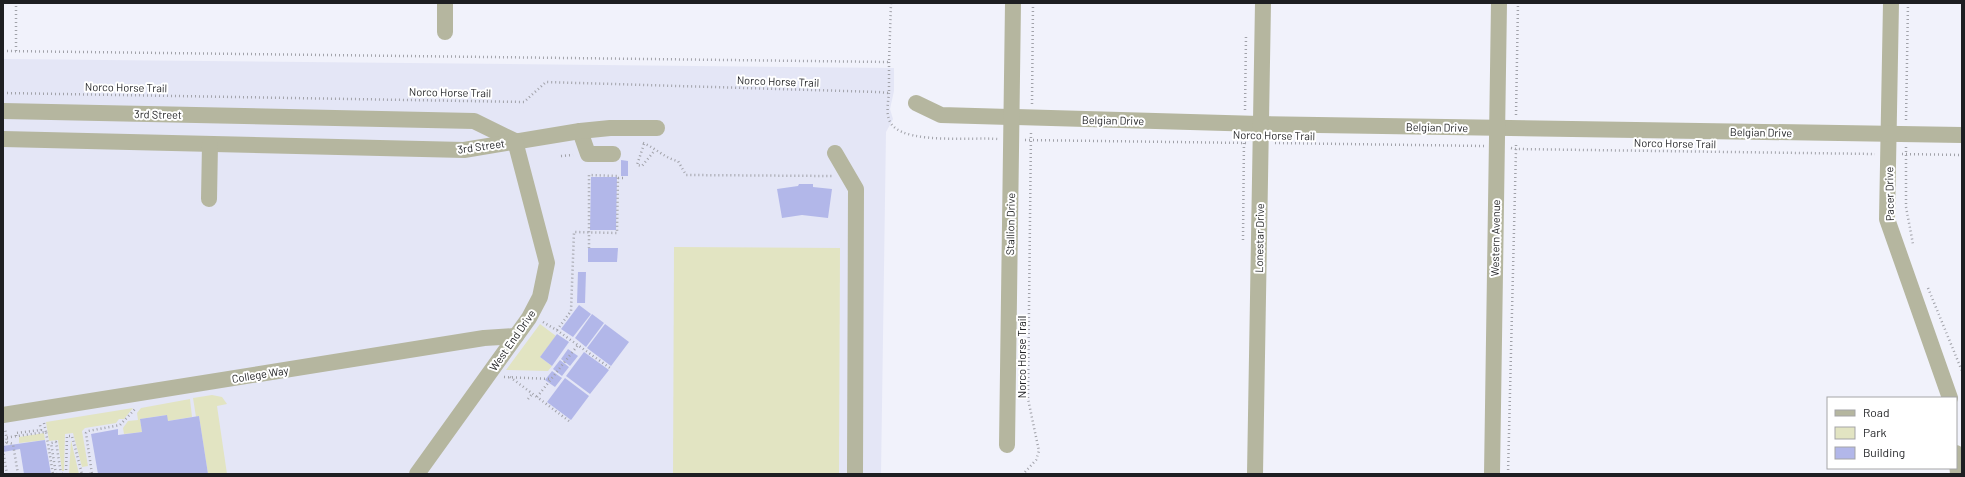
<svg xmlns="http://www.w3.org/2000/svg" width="1965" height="477" font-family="Barlow,sans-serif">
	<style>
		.built { fill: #e4e6f6 }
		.green { fill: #e2e4c2 }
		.building { fill: #b2b7e9 }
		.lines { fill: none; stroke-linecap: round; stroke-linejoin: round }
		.path { stroke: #a1a2a9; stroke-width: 2.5; stroke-dasharray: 1 3; stroke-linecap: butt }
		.minor { stroke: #b5b69f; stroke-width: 16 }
		.labels { text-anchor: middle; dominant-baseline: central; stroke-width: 4; stroke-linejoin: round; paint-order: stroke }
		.street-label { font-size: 11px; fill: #1e1f22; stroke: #fff }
	</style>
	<rect width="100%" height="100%" fill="#f1f2fb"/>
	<polygon class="built" points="3,59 894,68 894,91 890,109 893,119 886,132 881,474 3,474"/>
	<g class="green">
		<polygon points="674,247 840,248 839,474 673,474"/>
		<polygon points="540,324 556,336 540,357 552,366 548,371 506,370"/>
		<polygon points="212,395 222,397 227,404 217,406 227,474 208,474 199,416 196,417 193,398"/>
		<polygon points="190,399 192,417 168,421 166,415 140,419 142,432 124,434 123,428 128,421 138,420 137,413 141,408"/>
		<polygon points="133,408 124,419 119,419 116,423 85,428 82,431 88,466 82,467 73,433 65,434 64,471 62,471 58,440 49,441 46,422"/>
		<polygon points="44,433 45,440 19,443 19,437"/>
		<polygon points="71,440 79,474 69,474"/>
	</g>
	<g class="building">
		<polygon points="621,160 628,161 628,176 621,176"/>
		<polygon points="591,177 617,177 616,230 590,230"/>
		<polygon points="799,184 813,184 813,187 832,189 828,218 802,215 782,218 777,189 798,186"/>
		<polygon points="588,248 618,248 617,262 588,262"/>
		<polygon points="578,272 586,272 585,303 577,303"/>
		<polygon points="579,305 591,314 573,337 561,329"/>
		<polygon points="592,314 604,323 586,347 575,338"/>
		<polygon points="605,324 629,342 611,366 587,348"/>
		<polygon points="557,334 569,342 552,366 540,357"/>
		<polygon points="568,349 578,356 570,366 561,359"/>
		<polygon points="584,352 609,370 590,394 566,376"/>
		<polygon points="560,360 569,367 562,376 553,369"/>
		<polygon points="552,371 562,378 555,387 545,380"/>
		<polygon points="565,378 589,396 571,420 547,402"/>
		<polygon points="167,415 168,421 199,416 208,474 98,474 91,434 118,429 118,435 142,432 140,419"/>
		<polygon points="45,440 51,474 24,474 20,449 3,452 3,446"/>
	</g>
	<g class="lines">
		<g class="path">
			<polyline points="3,51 889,62 891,3"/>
			<polyline points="16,51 16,3"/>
			<polyline points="3,93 524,102 546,82 878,92 889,93 889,62"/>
			<path d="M889,93c-1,10 -4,25 4,33 17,18 80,11 105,13"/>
			<polyline points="1032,104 1033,3"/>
			<polyline points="1245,110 1246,35"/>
			<polyline points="1516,115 1518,3"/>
			<polyline points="1906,120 1908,3"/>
			<polyline points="1025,140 1248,143"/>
			<path d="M643,143c13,5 21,15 35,18l8,14 146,1"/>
			<polyline points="1275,143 1484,146"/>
			<polyline points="644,144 637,165 642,166 655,150"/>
			<polyline points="1906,147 1906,207 1913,244"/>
			<polyline points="1511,148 1516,149 1516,142"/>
			<polyline points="1902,154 1962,155"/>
			<polyline points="561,156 573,155"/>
			<polyline points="618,178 623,178 623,176"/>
			<polyline points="1243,240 1244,137"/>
			<polyline points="1928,288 1962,371"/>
			<polyline points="543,322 558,331 610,368"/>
			<polyline points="557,330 571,311 574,232 617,233 618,176 589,175 589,248"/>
			<polyline points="504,377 551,379"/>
			<polyline points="510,377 537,397"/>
			<polyline points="528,399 532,394"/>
			<polyline points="569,421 537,397 578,345"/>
			<polyline points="44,423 46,432"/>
			<polyline points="16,436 16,433 41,430 40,425 38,425"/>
			<polyline points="3,438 46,432 53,474"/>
			<polyline points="7,442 13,444 18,474"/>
			<polyline points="3,446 7,442 5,428"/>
			<polyline points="3,450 7,474"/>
			<polyline points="1025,472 1036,460 1039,451 1028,399 1031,131"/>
			<polyline points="56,474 51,443 56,442 61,474"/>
			<polyline points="62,474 66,474 67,436 72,436 82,474"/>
			<polyline points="89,474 92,474 86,433 88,431 120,425 136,408"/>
			<polyline points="1508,474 1516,149 1875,154"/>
		</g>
		<g class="minor">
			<polyline points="445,3 445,32"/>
			<polyline points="1891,3 1887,219 1950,398"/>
			<polyline points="916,103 941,115 1260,124 1962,135"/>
			<polyline points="3,111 474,121 515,141"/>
			<polyline points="580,131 588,154 613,154"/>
			<polyline points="3,139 464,150 580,131 610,128 657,128"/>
			<polyline points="835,153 856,189 855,474"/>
			<polyline points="209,199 210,144"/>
			<polyline points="3,415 484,338 516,336"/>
			<polyline points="1007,445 1013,3"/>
			<polyline points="1956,453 1958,474"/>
			<polyline points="417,474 529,318 540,297 547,263 515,141"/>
			<polyline points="1255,474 1263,3"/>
			<polyline points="1492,474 1499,3"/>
		</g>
	</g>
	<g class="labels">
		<g class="street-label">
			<text transform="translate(778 81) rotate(2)">Norco Horse Trail</text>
			<text transform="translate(126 87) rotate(1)">Norco Horse Trail</text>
			<text transform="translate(450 92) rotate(1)">Norco Horse Trail</text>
			<text transform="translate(158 114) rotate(1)">3rd Street</text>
			<text transform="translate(1113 120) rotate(1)">Belgian Drive</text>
			<text transform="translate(1437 127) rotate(1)">Belgian Drive</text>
			<text transform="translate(1761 132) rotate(1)">Belgian Drive</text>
			<text transform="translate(1274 135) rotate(1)">Norco Horse Trail</text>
			<text transform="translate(1675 143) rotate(1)">Norco Horse Trail</text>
			<text transform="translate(481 146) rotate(-8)">3rd Street</text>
			<text transform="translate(1889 194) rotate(-91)">Pacer Drive</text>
			<text transform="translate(1010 224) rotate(-89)">Stallion Drive</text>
			<text transform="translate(1259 238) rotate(-89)">Lonestar Drive</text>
			<text transform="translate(1495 238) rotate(-89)">Western Avenue</text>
			<text transform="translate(512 340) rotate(-55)">West End Drive</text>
			<text transform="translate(1021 357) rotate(-90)">Norco Horse Trail</text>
			<text transform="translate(260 374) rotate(-9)">College Way</text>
		</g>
	</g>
	<rect width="1965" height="477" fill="none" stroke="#1e1f22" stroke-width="8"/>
	<rect x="1827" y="397" width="130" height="72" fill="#ffffff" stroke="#a5a5a7"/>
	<rect x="1835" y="410" width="20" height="6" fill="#b5b69f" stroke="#a5a5a7"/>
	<text x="1863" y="417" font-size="12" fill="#1e1f22">Road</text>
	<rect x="1835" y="427" width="20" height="12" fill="#e2e4c2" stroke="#a5a5a7"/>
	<text x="1863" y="437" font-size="12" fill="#1e1f22">Park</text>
	<rect x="1835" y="447" width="20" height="12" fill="#b2b7e9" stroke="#a5a5a7"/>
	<text x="1863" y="457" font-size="12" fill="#1e1f22">Building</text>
</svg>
